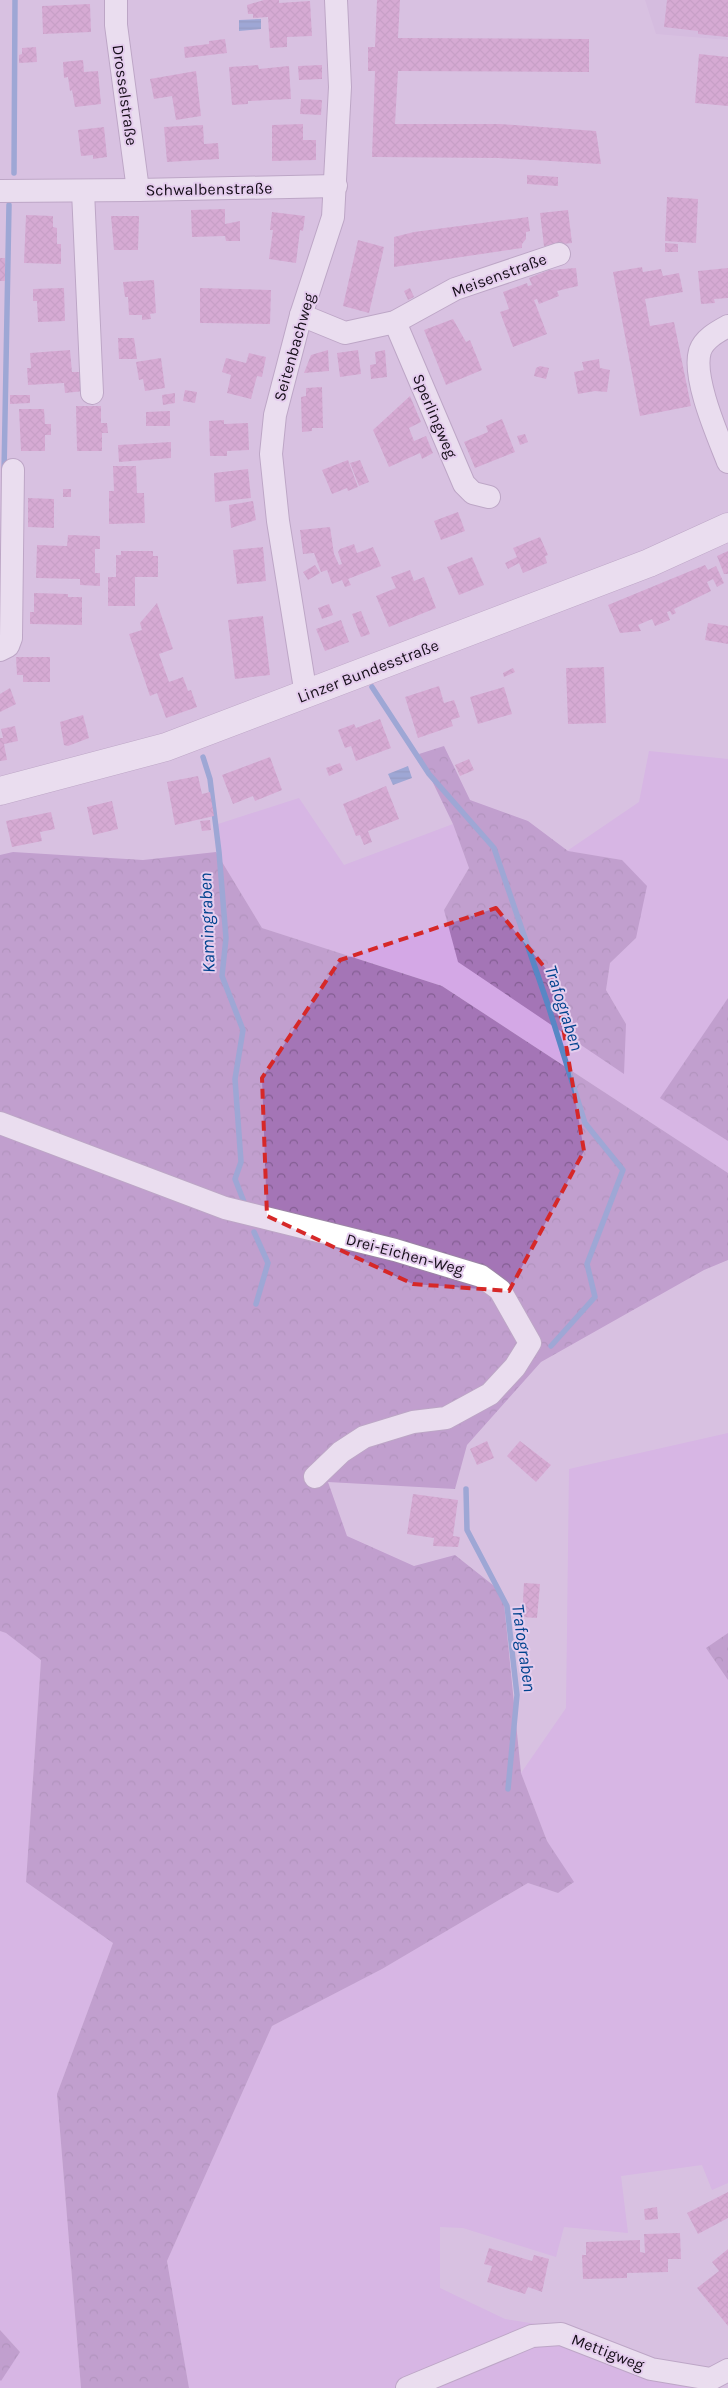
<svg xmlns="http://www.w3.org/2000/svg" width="728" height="2388" font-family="Karla,sans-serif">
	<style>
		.built { fill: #d1b5dc }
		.grass { fill: #d4a8e6 }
		.forest { fill: url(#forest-crowns) }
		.water { fill: url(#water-rules) }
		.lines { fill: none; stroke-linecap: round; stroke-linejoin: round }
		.stream { stroke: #5887c5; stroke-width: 5.5 }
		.building { fill: url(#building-cross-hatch) }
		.street-casing { stroke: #9c86a5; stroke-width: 24 }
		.primary-casing { stroke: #9c86a5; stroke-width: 29 }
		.street { stroke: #fff; stroke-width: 22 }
		.primary { stroke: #fff; stroke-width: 28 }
		.marked { fill: none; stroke: #d62828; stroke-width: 4; stroke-dasharray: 10 6; stroke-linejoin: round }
		.labels { text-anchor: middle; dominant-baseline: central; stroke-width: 4; stroke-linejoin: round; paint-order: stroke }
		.street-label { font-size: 16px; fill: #150d18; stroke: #e5cdee }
		.water-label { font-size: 18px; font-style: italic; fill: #00438e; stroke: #e5cdee }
	</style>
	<defs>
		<pattern id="forest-crowns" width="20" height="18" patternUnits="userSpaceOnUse" patternTransform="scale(1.25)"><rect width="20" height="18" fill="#a475b6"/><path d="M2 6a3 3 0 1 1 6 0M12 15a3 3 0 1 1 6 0" fill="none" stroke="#845e93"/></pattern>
		<pattern id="water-rules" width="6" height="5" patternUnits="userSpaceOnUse" patternTransform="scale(1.25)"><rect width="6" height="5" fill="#5887c5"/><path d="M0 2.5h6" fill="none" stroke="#486d9f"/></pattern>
		<pattern id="building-cross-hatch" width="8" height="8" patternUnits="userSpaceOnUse" patternTransform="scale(1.25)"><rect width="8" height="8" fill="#d38ec2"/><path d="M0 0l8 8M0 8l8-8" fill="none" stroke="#b479a6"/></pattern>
	</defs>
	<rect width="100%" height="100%" fill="#d8c1e1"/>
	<polygon class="built" points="645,0 728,0 728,40 656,34"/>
	<g class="grass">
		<polygon points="649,751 728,759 728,998 661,1098 728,1141 728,1173 442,986 262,928 216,852 215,825 299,798 344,865 453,824 469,868 444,910 626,1024 606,990 610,963 636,938 622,860 567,851 639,802"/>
		<polygon points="728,1433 728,1633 706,1648 728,1680 728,2183 712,2190 702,2165 621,2176 628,2233 564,2227 556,2257 463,2228 440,2227 440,2288 505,2319 536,2324 694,2388 189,2388 167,2261 272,2026 382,1969 528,1883 558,1893 573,1883 547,1841 521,1773 566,1708 569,1469"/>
		<polygon points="0,1631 6,1633 41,1660 26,1882 113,1943 57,2094 81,2388 0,2388 0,2380 20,2352 0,2330"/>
	</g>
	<g class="forest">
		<polygon points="444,746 470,800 528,821 568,851 622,860 647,886 636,938 610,963 606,990 626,1024 624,1074 458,962 444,910 469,868 453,824 419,754"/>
		<polygon points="13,852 143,860 216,852 262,928 442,986 728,1173 728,1260 704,1270 541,1362 467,1445 455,1489 328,1482 347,1536 414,1566 455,1555 503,1593 521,1773 547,1841 574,1882 558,1893 528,1883 382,1969 272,2026 167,2261 189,2388 81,2388 57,2094 113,1943 26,1882 41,1660 6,1633 0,1631 0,855"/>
		<polygon points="728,998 728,1141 660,1098"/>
		<polygon points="728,1633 728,1680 706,1648"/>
		<polygon points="0,2330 20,2352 1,2381 0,2380"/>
	</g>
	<g class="water">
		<polygon points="261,19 261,29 239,31 239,20"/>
		<polygon points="408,766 412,778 393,785 388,774"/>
	</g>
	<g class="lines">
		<g class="stream">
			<polyline points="14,173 15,0"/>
			<polyline points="4,472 9,205"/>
			<polyline points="372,687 429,774 494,848 548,1005 585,1123 623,1170 587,1264 595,1297 551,1346"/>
			<polyline points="203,757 210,779 219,852 226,938 222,976 243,1030 235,1079 241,1162 235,1179 244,1202"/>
			<polyline points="254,1232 268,1263 256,1304"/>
			<polyline points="466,1489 467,1530 507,1606 517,1695 508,1789"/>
		</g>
	</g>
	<g class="building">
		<polygon points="264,0 279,0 279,3 310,1 312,36 287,37 287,47 270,48 268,17 253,18 253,14 248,14 247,5"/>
		<polygon points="377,0 400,0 398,38 589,39 589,72 398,71 395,124 500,124 596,131 601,164 498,158 372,157 375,71 368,71 368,47 375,47"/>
		<polygon points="667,0 728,0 728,37 698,34 698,31 664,27"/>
		<polygon points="90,4 91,32 43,34 42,6"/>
		<polygon points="225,39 227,53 185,58 184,47 209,44 209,41"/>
		<polygon points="36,47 37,62 19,63 19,55 22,54 22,48"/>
		<polygon points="699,54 728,57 728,106 695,103"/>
		<polygon points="83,60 84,72 98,71 101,104 75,107 72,90 70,91 68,77 64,78 63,62"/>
		<polygon points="258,65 259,69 289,66 291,99 248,101 248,104 232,105 229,67"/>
		<polygon points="322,65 322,79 299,80 298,66"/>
		<polygon points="196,71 201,116 176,120 172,96 154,99 150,79"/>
		<polygon points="301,99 322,100 321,115 300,114"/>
		<polygon points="303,124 303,140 316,140 316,160 272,161 272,125"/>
		<polygon points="203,125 204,144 218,143 219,159 167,162 164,127"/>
		<polygon points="104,127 107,157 93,159 93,155 81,156 78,130"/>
		<polygon points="527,175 558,177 558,186 527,184"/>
		<polygon points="667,197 698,199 696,243 665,241"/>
		<polygon points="225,209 225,224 240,221 240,241 226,241 225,236 192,237 191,210"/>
		<polygon points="568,210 572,243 544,246 540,213"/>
		<polygon points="272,212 305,216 303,231 300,230 296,263 269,259 273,230 270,230"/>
		<polygon points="26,215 53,216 53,227 57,228 57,244 61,244 61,264 24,263"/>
		<polygon points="111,216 139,216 138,250 114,250"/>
		<polygon points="528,217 530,231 526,232 526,239 522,244 522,248 394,267 394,237 414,232"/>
		<polygon points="358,240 384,247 369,313 343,306"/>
		<polygon points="665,243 678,244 678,252 665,252"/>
		<rect x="0" y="258" width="5" height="23"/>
		<polygon points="642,267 643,272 661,269 663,276 679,273 683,292 645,299 650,326 674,322 691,406 640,416 613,272"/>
		<polygon points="576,268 578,286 557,291 559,296 539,304 537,299 534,300 547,334 513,347 500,312 509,309 503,292 527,283 528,286 532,285 529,278 549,270"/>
		<polygon points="728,268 728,298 714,299 715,303 701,304 698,271"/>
		<polygon points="154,280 156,313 150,314 151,319 142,320 142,315 129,315 128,297 125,297 123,282"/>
		<polygon points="64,288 65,321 38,322 37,301 33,301 33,289"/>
		<polygon points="200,288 271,290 270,324 200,323"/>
		<polygon points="410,288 414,297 408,300 404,291"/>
		<polygon points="453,319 466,342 470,340 482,370 446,385 424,330"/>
		<polygon points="118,338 134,338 137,359 119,359"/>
		<polygon points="70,350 72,372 83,372 84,391 65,393 64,383 28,385 27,368 31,368 30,353"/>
		<polygon points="328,350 329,371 304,373 311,355"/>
		<polygon points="358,350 361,374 340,377 337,353"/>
		<polygon points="385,350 387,377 371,379 370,365 376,364 375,352"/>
		<polygon points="249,353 266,357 262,377 257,376 251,399 227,393 231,375 222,372 226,358 246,363"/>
		<polygon points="161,358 165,388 145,391 143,379 139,380 136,362"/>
		<polygon points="599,359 600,368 610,370 607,392 595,391 578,394 574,372 584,370 582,362"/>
		<polygon points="540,366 549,368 546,379 534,376 536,368"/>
		<polygon points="322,387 323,428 312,428 312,431 302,432 301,397 306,396 306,388"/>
		<polygon points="185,390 197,392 195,403 183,401"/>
		<polygon points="175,393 175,403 163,405 162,395"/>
		<polygon points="10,395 30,395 30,403 10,404"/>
		<polygon points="410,396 421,422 409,428 414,441 426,436 433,453 422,459 420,453 389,467 373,430"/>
		<polygon points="76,406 101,406 101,423 107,423 108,433 102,433 102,451 77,451"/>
		<polygon points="19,409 44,409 45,424 51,424 51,435 45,435 45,451 21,451"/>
		<polygon points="170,411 170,426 146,426 146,412"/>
		<polygon points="502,419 515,452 475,468 464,442 488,432 486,426"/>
		<polygon points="224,420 224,424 248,423 249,450 227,451 227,456 210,456 209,421"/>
		<polygon points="525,434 528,442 520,445 517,436"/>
		<polygon points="171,442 171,458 119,462 118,445"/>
		<polygon points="348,460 358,487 348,491 347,488 332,494 322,470"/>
		<polygon points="360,460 369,482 359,486 350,463"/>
		<polygon points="113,466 136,466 137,493 144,493 145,523 109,524 109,491 114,491"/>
		<polygon points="248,469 251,498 215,502 214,473"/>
		<rect x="63" y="489" width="8" height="8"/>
		<polygon points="28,498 54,499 54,528 28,527"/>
		<polygon points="253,501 256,520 231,528 229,505"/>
		<polygon points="458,512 465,531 441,540 434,521"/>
		<polygon points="330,527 334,554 339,565 342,564 338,552 340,549 354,544 357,553 373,547 381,566 348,579 351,585 345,587 342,580 332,584 327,570 321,572 314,553 303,554 300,530"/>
		<polygon points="68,535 100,536 100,549 95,549 95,573 100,573 100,586 80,585 80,579 36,578 37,545 67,546"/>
		<polygon points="540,537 548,555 545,556 547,563 523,573 519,563 508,569 505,563 517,557 513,548"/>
		<polygon points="263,547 266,581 237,584 233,550"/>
		<polygon points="121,551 153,551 153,556 158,556 158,577 135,577 135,606 108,606 108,577 116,577 116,555 121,555"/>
		<polygon points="728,551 728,574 724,574 717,556"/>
		<polygon points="472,557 484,585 459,595 447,567"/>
		<polygon points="315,565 320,573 308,580 303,572"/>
		<polygon points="705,565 708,570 716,566 724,583 717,587 713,579 707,582 711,591 674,609 676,613 672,615 670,611 667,612 670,620 655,626 652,619 638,625 641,631 620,633 608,605"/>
		<polygon points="410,570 414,581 424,577 436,608 389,627 376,596 396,588 391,577"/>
		<polygon points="34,593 68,594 68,597 82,597 82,625 30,624 30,612 34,612"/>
		<polygon points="157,603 173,649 159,654 169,682 183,677 188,691 191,690 197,707 166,718 157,693 150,696 129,634 142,630 140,623"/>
		<polygon points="329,604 333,615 322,619 318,608"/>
		<polygon points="361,611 370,634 361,637 352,614"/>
		<polygon points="263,616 270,675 235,679 228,620"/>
		<polygon points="341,620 349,642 325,651 316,629"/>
		<polygon points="708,623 728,626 728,644 705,640"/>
		<polygon points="16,657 50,657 50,682 23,682 23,675 17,675"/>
		<polygon points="604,667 606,723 568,724 566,668"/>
		<polygon points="513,668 515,672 504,677 503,673"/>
		<polygon points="439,686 444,703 454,700 460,717 451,720 453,726 418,738 405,697"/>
		<polygon points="504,687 512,714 478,724 470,697"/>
		<polygon points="10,688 16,704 0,712 0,694"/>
		<polygon points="83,715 89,738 68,746 64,745 60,722"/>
		<polygon points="380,719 391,748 356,761 351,746 345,748 338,730 354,724 356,728"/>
		<polygon points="15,726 18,741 4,744 7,760 0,761 0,738 3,738 1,729"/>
		<polygon points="270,757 282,790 255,801 253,796 233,804 222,775"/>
		<polygon points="469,759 474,770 460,776 455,765"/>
		<polygon points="340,763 343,770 329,776 326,768"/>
		<polygon points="198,776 202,794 210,792 214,816 175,825 167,782"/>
		<polygon points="386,786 399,819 368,831 372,842 364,845 360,835 356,836 343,804"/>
		<polygon points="112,801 118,829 93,835 87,807"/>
		<polygon points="51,812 55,829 40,832 42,841 12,847 6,821"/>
		<polygon points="210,820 211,830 202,831 200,821"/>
		<polygon points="487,1441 494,1458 477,1465 470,1449"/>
		<polygon points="520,1441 551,1465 536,1482 507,1456"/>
		<polygon points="413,1494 458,1500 453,1536 460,1537 458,1547 433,1546 434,1538 407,1534"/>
		<polygon points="524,1583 540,1584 537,1618 522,1617"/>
		<polygon points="728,2192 728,2218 698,2234 687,2213"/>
		<polygon points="657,2207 658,2219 645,2220 644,2209"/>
		<polygon points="680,2233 681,2259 668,2259 668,2272 627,2273 627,2278 583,2279 582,2255 586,2255 586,2242 640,2240 640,2252 645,2253 644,2234"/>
		<polygon points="489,2248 532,2261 534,2255 549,2259 542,2292 528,2287 525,2294 487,2282 492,2266 484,2264"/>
		<polygon points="728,2249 728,2326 697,2288 719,2271 712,2262"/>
	</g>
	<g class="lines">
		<g class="street-casing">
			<g id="street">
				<polyline points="116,0 116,25 138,190"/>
				<polyline points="0,191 138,190 336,186"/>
				<polyline points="83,191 92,393"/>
				<polyline points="301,315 345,333 395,322 455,289 559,254"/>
				<polyline points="395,322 464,484 473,493 489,497"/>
				<path d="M728,326c-11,6 -24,13 -28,25 -8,27 18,85 28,111"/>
				<polyline points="0,650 8,646 11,638 13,470"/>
				<polyline points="306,695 278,521 271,454 275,415 301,315 333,217 340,87 336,0"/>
				<polyline points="0,1123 225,1208 395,1250 481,1276 500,1290 530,1343 515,1367 490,1394 446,1418 413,1422 364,1437 341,1452 315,1477"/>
				<polyline points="407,2388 532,2336 561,2334 651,2369 711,2379 728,2370"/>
			</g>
		</g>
		<g class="primary-casing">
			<polyline id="primary" points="0,791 166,747 649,563 728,527"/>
		</g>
		<use href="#street" class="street"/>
		<use href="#primary" class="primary"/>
	</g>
	<path d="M0 0H728V2388H0ZM496,908l59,72 29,171 -75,140 -96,-7 -146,-68 -5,-138 78,-118z" fill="#d8c1e1" fill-opacity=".55" fill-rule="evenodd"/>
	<path class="marked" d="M496,908l59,72 29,171 -75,140 -96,-7 -146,-68 -5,-138 78,-118z"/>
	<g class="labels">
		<g class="street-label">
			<text transform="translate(125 95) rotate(82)">Drosselstraße</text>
			<text transform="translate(209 189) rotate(-1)">Schwalbenstraße</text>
			<text transform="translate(499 275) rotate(-20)">Meisenstraße</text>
			<text transform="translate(294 347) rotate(-74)">Seitenbachweg</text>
			<text transform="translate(435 416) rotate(67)">Sperlingweg</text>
			<text transform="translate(368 671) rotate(-21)">Linzer Bundesstraße</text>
			<text transform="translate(405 1254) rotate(15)">Drei-Eichen-Weg</text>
			<text transform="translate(608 2352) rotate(21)">Mettigweg</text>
		</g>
		<g class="water-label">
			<text transform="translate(207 923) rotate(-92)">Kamingraben</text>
			<text transform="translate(564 1008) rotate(72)">Trafograben</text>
			<text transform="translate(524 1648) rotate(82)">Trafograben</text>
		</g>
	</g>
</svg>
